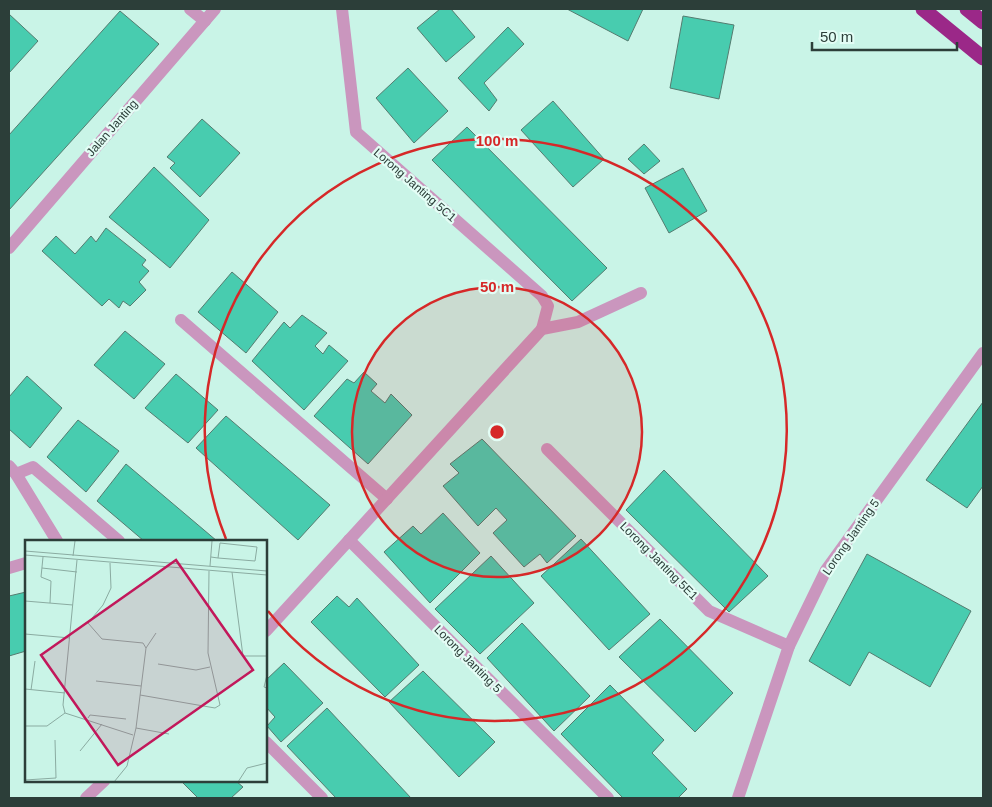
<svg xmlns="http://www.w3.org/2000/svg" width="992" height="807" font-family="Helvetica,sans-serif">
	<style>
		.building { fill: #48ccaf; stroke: #547c70 }
		.lines { fill: none; stroke-linecap: round; stroke-linejoin: round }
		.street { stroke: #ca96be; stroke-width: 12 }
		.highway { stroke: #9b2888; stroke-width: 15 }
		.ring { fill: none; stroke: #d62828; stroke-width: 2.5 }
		.labels { text-anchor: middle; dominant-baseline: central; stroke-width: 4.5; stroke-linejoin: round; paint-order: stroke }
		.street-label { font-size: 12px; fill: #2c3e39; stroke: #e3fdf5 }
		.inset-road { fill: none; stroke: #8aaba1; stroke-width: 1 }
		.view { fill: #c2185b; fill-opacity: 0.15; stroke: #c2185b; stroke-width: 2.5 }
		.inset-edge { fill: none; stroke: #2c3e39; stroke-width: 2.5 }
		.centre { fill: #d62828; stroke: #e3fdf5; stroke-width: 2.5 }
		.ring-label { font-size: 15px; text-anchor: middle; font-weight: bold; fill: #d62828; stroke: #e3fdf5; stroke-width: 4.5; stroke-linejoin: round; paint-order: stroke }
	</style>
	<rect width="100%" height="100%" fill="#c9f4e7"/>
	<g class="building">
		<polygon points="440,9 451,9 475,37 446,62 417,28"/>
		<polygon points="567,9 643,9 628,41"/>
		<polygon points="120,11 159,44 9,210 9,135"/>
		<polygon points="9,14 38,41 9,73"/>
		<polygon points="683,16 734,25 719,99 670,88"/>
		<polygon points="508,27 524,44 484,83 497,100 489,111 458,78"/>
		<polygon points="408,68 448,111 414,143 376,98"/>
		<polygon points="553,101 604,159 573,187 521,130"/>
		<polygon points="202,119 240,153 200,197 170,168 175,163 167,157"/>
		<polygon points="467,127 607,268 572,301 432,160"/>
		<polygon points="644,144 660,161 644,174 628,159"/>
		<polygon points="154,167 209,220 170,268 109,217"/>
		<polygon points="683,168 707,211 669,233 645,188"/>
		<polygon points="106,228 146,260 142,265 149,271 139,282 146,290 130,306 123,301 119,308 109,299 102,306 42,251 56,236 75,254 91,236 96,242"/>
		<polygon points="232,272 278,312 246,353 198,312"/>
		<polygon points="302,315 327,333 315,346 323,354 329,345 348,361 304,410 252,361 284,322 290,328"/>
		<polygon points="125,331 165,364 134,399 94,365"/>
		<polygon points="364,372 377,384 371,391 385,403 391,394 412,415 368,464 314,416 347,379 354,383"/>
		<polygon points="176,374 218,410 188,443 145,408"/>
		<polygon points="27,376 62,408 30,448 9,429 9,397"/>
		<polygon points="983,402 983,486 967,508 926,480"/>
		<polygon points="226,416 330,505 298,540 196,448"/>
		<polygon points="78,420 119,451 86,492 47,457"/>
		<polygon points="482,439 576,536 547,563 540,554 524,567 493,533 507,520 496,508 478,526 443,486 459,473 450,464"/>
		<polygon points="126,464 217,541 144,541 97,501"/>
		<polygon points="664,470 768,576 729,612 626,510"/>
		<polygon points="443,513 480,553 430,603 384,552 413,526 421,534"/>
		<polygon points="581,539 650,614 609,650 541,576"/>
		<polygon points="867,554 971,611 930,687 869,652 850,686 809,661"/>
		<polygon points="491,556 534,603 480,654 435,609"/>
		<polygon points="26,592 26,651 9,656 9,596"/>
		<polygon points="337,596 349,607 357,598 419,665 385,697 311,622"/>
		<polygon points="660,619 733,693 695,732 619,657"/>
		<polygon points="522,623 590,696 554,731 487,658"/>
		<polygon points="284,663 323,703 281,742 267,726 275,717 266,707 266,680"/>
		<polygon points="423,671 495,742 459,777 389,702"/>
		<polygon points="610,685 664,740 652,753 687,789 678,798 623,798 561,734"/>
		<polygon points="327,708 411,798 336,798 287,746"/>
		<polygon points="181,781 236,781 243,787 231,798 198,798"/>
	</g>
	<g class="lines">
		<g class="street">
			<polyline points="190,9 205,21"/>
			<polyline points="342,9 356,132 542,296 548,306 542,329"/>
			<polyline points="9,248 215,9"/>
			<polyline points="181,320 387,499"/>
			<polyline points="547,449 709,611 789,646"/>
			<polyline points="9,466 16,474 57,541"/>
			<polyline points="16,474 33,467 119,541"/>
			<polyline points="349,540 608,798"/>
			<polyline points="9,568 26,563"/>
			<polyline points="266,631 542,329 578,322 641,293"/>
			<polyline points="266,742 322,798"/>
			<polyline points="86,798 104,781"/>
			<polyline points="738,798 789,646 826,570 983,353"/>
		</g>
		<g class="highway">
			<polyline points="923,9 983,58"/>
			<polyline points="967,9 983,22"/>
		</g>
	</g>
	<circle cx="497" cy="432" r="145" fill="#d62828" fill-opacity=".12"/>
	<g class="ring">
		<circle cx="497" cy="432" r="145"/>
		<path d="M226 539A291 291 0 1 1 268 611"/>
	</g>
	<g class="labels">
		<g class="street-label">
			<text transform="translate(112 128) rotate(-49)">Jalan Janting</text>
			<text transform="translate(415 185) rotate(41)">Lorong Janting 5C1</text>
			<text transform="translate(851 537) rotate(-55)">Lorong Janting 5</text>
			<text transform="translate(659 561) rotate(45)">Lorong Janting 5E1</text>
			<text transform="translate(468 659) rotate(45)">Lorong Janting 5</text>
		</g>
	</g>
	<g transform="translate(25 540)">
		<rect width="242" height="242" fill="#c9f4e7"/>
		<path class="inset-road" d="M0,11l242,20M0,15l242,20M48,16l2,-15M18,17l-2,20 10,4 -1,22M186,17l7,1 2,-15M193,18l37,3 2,-14 -37,-4M85,23l1,25 -8,17 -15,18 14,16 41,4 3,5M185,26l2,-25M17,28l35,4M207,32l11,84h24M0,61l48,4M0,94l45,4M133,124l38,6 14,-3M242,135l-3,12 3,1M71,141l45,5M0,149l40,4M6,150l4,-29M115,155l75,13 5,-3 -12,-52 1,-82M40,173l-2,-8 14,-145M63,178l2,-3 36,4M0,186h22l18,-13 68,22M111,188l33,6M55,211l22,-27M0,240l31,-2 -1,-38M89,242l13,-16 9,-38 10,-80 10,-15M213,242l9,-14 20,-5"/>
		<path class="view" d="M151,20l77,110 -135,95 -77,-110z"/>
		<rect width="242" height="242" class="inset-edge"/>
	</g>
	<circle cx="497" cy="432" r="8" class="centre"/>
	<g class="ring-label">
		<text x="497" y="146">100 m</text>
		<text x="497" y="292">50 m</text>
	</g>
	<rect width="992" height="807" fill="none" stroke="#2c3e39" stroke-width="20"/>
	<path d="M812 42v8h145v-8" fill="none" stroke="#2c3e39" stroke-width="2.5"/>
	<text x="820" y="42" font-size="15" fill="#2c3e39" stroke="#e3fdf5" stroke-width="4" paint-order="stroke">50 m</text>
</svg>
